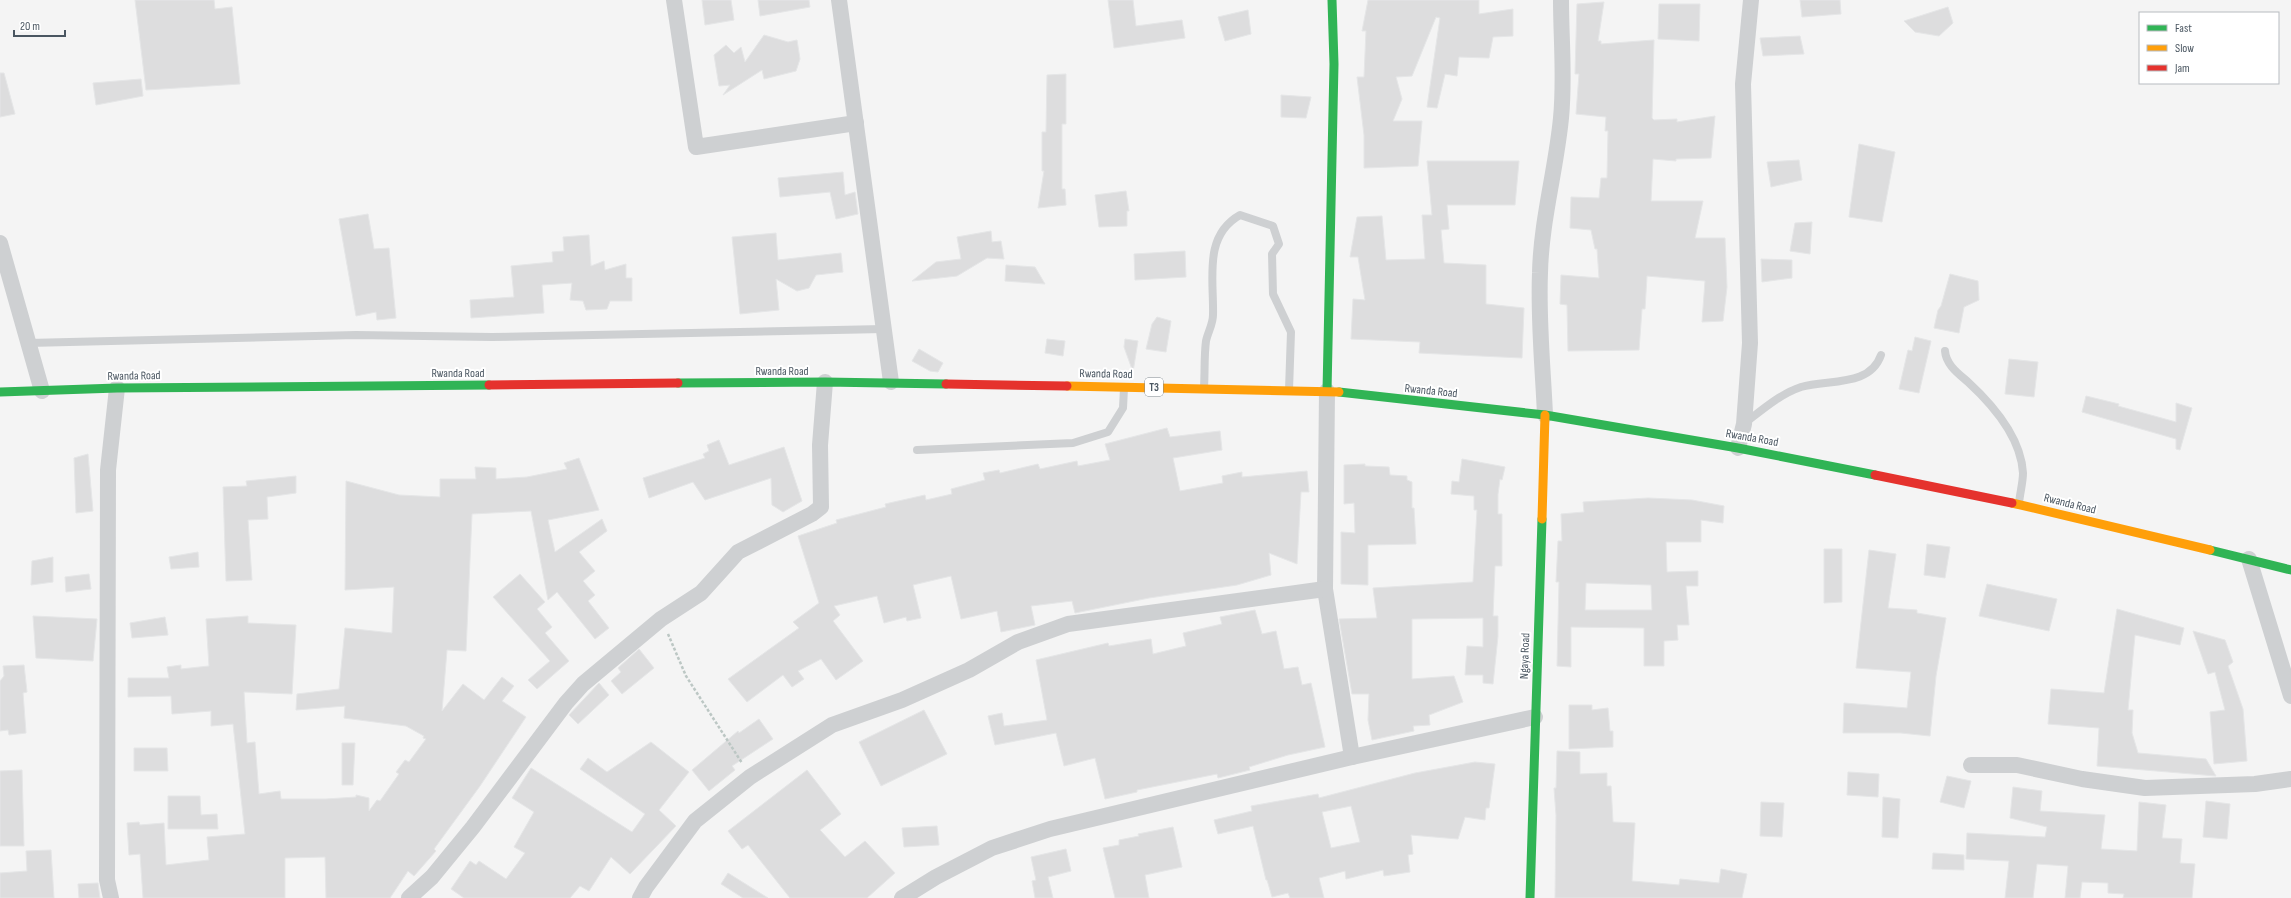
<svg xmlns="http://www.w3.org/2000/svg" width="2291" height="898" font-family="'Sofia Sans Condensed',sans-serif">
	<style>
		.building { fill: #ddddde; stroke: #e5e6e7; fill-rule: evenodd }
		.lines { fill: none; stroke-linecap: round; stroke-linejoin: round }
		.path { stroke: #bcc7c4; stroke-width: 2.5; stroke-dasharray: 3 2; stroke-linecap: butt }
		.lane { stroke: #ced0d2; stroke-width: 8 }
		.street { stroke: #ced0d2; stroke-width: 16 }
		.fast { stroke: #30b455; stroke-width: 9 }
		.slow { stroke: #ff9f0a; stroke-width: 9 }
		.jam { stroke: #e5322d; stroke-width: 9 }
		.labels { text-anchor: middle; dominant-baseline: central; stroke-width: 4; stroke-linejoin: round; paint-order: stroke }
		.shield { fill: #fff; stroke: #808990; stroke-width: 1 }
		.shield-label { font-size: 11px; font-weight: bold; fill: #4a5661 }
		.street-label { font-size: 12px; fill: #4a5661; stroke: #fff }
	</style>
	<rect width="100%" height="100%" fill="#f4f4f4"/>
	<g class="building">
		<polygon points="135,0 214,0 215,9 232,7 240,84 146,90"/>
		<polygon points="702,0 731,0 734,20 705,25"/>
		<polygon points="758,0 809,0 810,7 760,16"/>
		<polygon points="1108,0 1133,0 1136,26 1182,20 1185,38 1114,48"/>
		<polygon points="1368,0 1479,0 1479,14 1513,9 1513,36 1493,37 1489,58 1459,57 1457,76 1445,74 1437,108 1427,107 1440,18 1436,17 1412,76 1396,77 1402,99 1393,121 1422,121 1418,166 1364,168 1364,135 1357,77 1364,77 1366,31 1362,31"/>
		<polygon points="1800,0 1840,0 1841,14 1802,17"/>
		<polygon points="1604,2 1598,41 1601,41 1601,44 1654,40 1652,118 1654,120 1677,119 1677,122 1715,116 1711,158 1676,159 1676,161 1653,159 1651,201 1703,201 1695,238 1725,238 1727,287 1723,321 1702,322 1705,281 1647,276 1645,309 1642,309 1639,350 1568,351 1567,305 1560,304 1561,275 1599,278 1597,249 1595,249 1591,230 1570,228 1571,197 1599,198 1601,178 1607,178 1608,131 1605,131 1606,117 1576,114 1579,74 1575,74 1577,4"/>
		<polygon points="1659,4 1700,4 1699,41 1658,39"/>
		<polygon points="1948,7 1953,23 1939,36 1915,32 1904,21"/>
		<polygon points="1248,10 1251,34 1225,41 1218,17"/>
		<polygon points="764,35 788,42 797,40 800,59 796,71 764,79 762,70 723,95 730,85 719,86 714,55 726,45 734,53 741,47 745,62"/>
		<polygon points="1800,36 1804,54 1763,56 1760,38"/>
		<polygon points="0,73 4,73 15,114 0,117"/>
		<polygon points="1066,74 1066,124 1062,124 1062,189 1065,189 1066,205 1038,208 1044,171 1042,171 1042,132 1046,132 1047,75"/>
		<polygon points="141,79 143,96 96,105 93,83"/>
		<polygon points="1281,95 1311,97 1306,118 1281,117"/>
		<polygon points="1859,144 1895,152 1882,222 1849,217"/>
		<polygon points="1799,160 1802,180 1771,187 1767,162"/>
		<polygon points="1427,161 1519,161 1515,205 1447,205 1449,229 1441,230 1444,263 1486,265 1486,304 1524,308 1522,358 1419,353 1420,342 1351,339 1353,299 1365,300 1358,257 1350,257 1357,217 1382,216 1386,260 1425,259 1422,215 1432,215"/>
		<polygon points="843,172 845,195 855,192 858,214 836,219 830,192 780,197 778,178"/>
		<polygon points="1126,191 1129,211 1127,211 1127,226 1099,227 1095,195"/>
		<polygon points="368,214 374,249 389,248 396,318 377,320 376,312 356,316 339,219"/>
		<polygon points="1812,222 1810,254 1790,251 1795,223"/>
		<polygon points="991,231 992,242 1001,241 1004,259 987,258 957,276 912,281 936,262 961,259 957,237"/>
		<polygon points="776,233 778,260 841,253 843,272 816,275 809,288 797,291 776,279 779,310 740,314 732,237"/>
		<polygon points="589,235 591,266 604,261 605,270 626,264 626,278 632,278 632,301 610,301 607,309 586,310 583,301 570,300 572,283 542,285 544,313 471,318 470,300 514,297 511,266 553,262 552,252 564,251 563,237"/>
		<polygon points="1185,251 1186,277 1135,280 1134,254"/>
		<polygon points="1761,259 1792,260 1792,278 1762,282"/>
		<polygon points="1006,265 1035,267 1045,284 1005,281"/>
		<polygon points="1950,274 1978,281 1979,300 1964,307 1959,333 1934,328 1938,310 1941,306"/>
		<polygon points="1157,317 1171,321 1166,352 1146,349 1152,324"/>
		<polygon points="1915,337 1931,341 1919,393 1899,389 1908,350 1912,351"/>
		<polygon points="1047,339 1065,341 1063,356 1045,353"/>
		<polygon points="1125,339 1138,341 1133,372 1124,347"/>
		<polygon points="919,349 943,363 938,372 930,371 912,361"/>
		<polygon points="2009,359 2038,362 2034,397 2005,394"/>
		<polygon points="2086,396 2119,404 2118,406 2176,422 2176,403 2192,408 2180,450 2176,449 2176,439 2082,412"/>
		<polygon points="1167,428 1170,437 1220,431 1222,450 1173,458 1180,491 1223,483 1222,476 1242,472 1242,477 1307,471 1309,492 1301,492 1297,564 1269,553 1271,575 1237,585 1149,598 1075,613 1072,601 1031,606 1035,625 1001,632 997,611 961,619 951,576 913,585 921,618 907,621 906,617 884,623 877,596 834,606 840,615 833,621 863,661 836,680 821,659 798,671 804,679 792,687 783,675 747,702 728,679 799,628 793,622 819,603 798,536 837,523 836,520 886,507 885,504 925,495 926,500 952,494 951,489 985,480 983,473 999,470 1000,473 1038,464 1040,469 1077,461 1078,466 1110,460 1105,444"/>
		<polygon points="719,440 729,465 784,447 802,501 783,512 772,505 771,478 705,500 693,482 649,498 643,478 705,458 703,454 709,451 707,445"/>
		<polygon points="88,454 93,511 76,513 74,458"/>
		<polygon points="579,458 599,510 548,520 555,552 602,519 607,531 579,552 595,571 583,581 595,595 588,601 609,628 595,639 557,592 548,600 531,511 472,514 466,651 447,650 442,711 463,684 484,700 502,677 514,686 502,701 526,717 480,786 434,849 436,851 414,876 408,871 390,898 326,898 325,857 285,858 285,898 143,898 140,854 129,855 127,823 139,822 140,825 164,823 166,865 209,860 207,837 245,834 233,724 211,726 211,711 172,714 171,696 128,697 128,678 169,678 167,667 181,665 181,669 209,666 206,619 248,616 248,623 296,625 292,694 244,692 247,743 255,742 259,794 280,791 281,799 326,799 356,797 356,795 369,798 369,811 377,800 380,801 399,774 396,772 405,760 409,762 426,739 423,738 424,736 406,726 344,718 345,706 296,710 297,694 339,689 345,628 392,633 394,587 345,590 346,481 399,495 440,497 440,479 476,479 475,467 496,468 496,479 527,477 567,469 564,463"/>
		<polygon points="1462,459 1505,467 1502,480 1500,479 1498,494 1498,514 1502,514 1502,566 1495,566 1493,616 1498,616 1498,636 1493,684 1483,683 1483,675 1465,675 1467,646 1483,647 1483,618 1412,619 1412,679 1454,676 1463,702 1429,715 1430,725 1413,726 1414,731 1372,740 1368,720 1369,694 1352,694 1339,619 1377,618 1373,588 1473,582 1477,510 1474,510 1474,496 1451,494 1452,481 1459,482"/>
		<polygon points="1365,464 1365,466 1389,467 1390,475 1407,476 1407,480 1412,482 1412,508 1414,508 1416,544 1368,545 1368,585 1341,584 1341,532 1355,533 1354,503 1344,504 1344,465"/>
		<polygon points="296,476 296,493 267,497 268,519 248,520 252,580 226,581 223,487 247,486 246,481"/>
		<path d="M1648,498l44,2 32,6 -1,17 -22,-3v22h-35l1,30 31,-1v15h-12l3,39h-12l1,15 -14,1v25h-20v-38l-73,-1v40l-14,-1 2,-84h-3l2,-41h4l-1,-27 23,-2 -1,-10zM1586,583l65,2 1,25h-67z"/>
		<polygon points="1927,544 1950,547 1945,578 1924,575"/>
		<polygon points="1824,549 1842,549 1842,602 1824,603"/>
		<polygon points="1869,550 1896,554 1888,608 1917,610 1917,613 1946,618 1936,676 1930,736 1901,733 1843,733 1844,703 1907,708 1911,672 1856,668"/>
		<polygon points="198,552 199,567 171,569 169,557"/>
		<polygon points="53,557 53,582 31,585 32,561"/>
		<polygon points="89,574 91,589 66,592 65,577"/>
		<polygon points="520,574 545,602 537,609 552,627 545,633 569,661 537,689 528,680 550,661 493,597"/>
		<polygon points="1987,584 2057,599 2049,631 1979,616"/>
		<polygon points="2117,609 2184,628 2180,645 2135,635 2128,710 2133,710 2132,733 2138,753 2206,759 2216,776 2097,766 2099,728 2048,724 2051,689 2104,693"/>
		<polygon points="1255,610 1262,634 1276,631 1284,669 1298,667 1302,685 1311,683 1325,747 1288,755 1249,767 1250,770 1218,778 1217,774 1137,790 1137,792 1105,799 1095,758 1064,766 1056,733 995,745 988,716 1002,713 1004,726 1047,720 1036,660 1108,643 1109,646 1151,639 1153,654 1186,646 1183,633 1222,624 1220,617"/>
		<polygon points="33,616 97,619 93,661 36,658"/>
		<polygon points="165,617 168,635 132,638 130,623"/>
		<polygon points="2193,631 2225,640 2233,662 2228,666 2243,709 2247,761 2214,764 2210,712 2225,710 2215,672 2208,674"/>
		<polygon points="639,649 654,668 622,694 611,681 621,672 618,668"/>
		<polygon points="24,665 27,692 23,693 26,733 9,735 8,730 0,731 0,681 4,676 3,666"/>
		<polygon points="599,683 609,695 578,724 569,715"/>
		<polygon points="1569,705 1592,705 1592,710 1608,708 1610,731 1613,731 1613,747 1569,749"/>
		<polygon points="924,710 947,754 881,786 859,742"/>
		<polygon points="759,719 773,739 732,766 735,770 709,791 692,770 738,731 739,733"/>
		<polygon points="651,742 689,772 659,810 676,826 630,874 611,857 589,891 580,886 570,898 464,898 451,889 470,861 476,865 479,861 506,879 525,853 514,847 534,812 512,798 531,768 632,832 645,814 580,769 588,758 607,772"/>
		<polygon points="342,743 355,743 353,785 342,785"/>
		<polygon points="134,748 167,748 168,771 134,771"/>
		<polygon points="1557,751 1580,752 1580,774 1607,773 1607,786 1611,786 1613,822 1635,823 1632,881 1679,885 1680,879 1719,883 1721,869 1747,874 1742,898 1555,898 1556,815 1554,788 1556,788"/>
		<path d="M1475,762l20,2 -6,44h-3l-1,12 -20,-3 -7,22 -47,-4 2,19 -5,1 2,17 -26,4 -1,-6 -37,9 -1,-8 -26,7 5,20h-34l-2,-5 -16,4 -5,-17h-1l-13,-54 -35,8 -4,-14 38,-9 -1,-5 67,-12 1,4 96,-25zM1351,806l9,36 -29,6 -9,-36z"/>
		<polygon points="22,770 24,846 0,846 0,771"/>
		<polygon points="807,770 841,814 820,830 845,857 865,841 895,873 867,898 790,898 748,845 742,849 728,831"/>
		<polygon points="1848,772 1879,774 1878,797 1847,795"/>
		<polygon points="1947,776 1971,781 1964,808 1940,802"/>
		<polygon points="2013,787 2042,791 2040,811 2105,815 2101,849 2137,851 2139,802 2166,805 2162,838 2182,839 2180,863 2195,864 2192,898 2123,898 2124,894 2108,893 2108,883 2082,882 2080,898 2065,898 2068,866 2037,864 2033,898 2005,898 2009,861 1966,859 1967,833 2045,837 2047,827 2010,818"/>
		<polygon points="168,796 200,796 201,815 217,814 218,829 168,829"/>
		<polygon points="1883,797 1900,799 1898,838 1882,837"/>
		<polygon points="2206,801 2230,804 2227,839 2203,837"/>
		<polygon points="1761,802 1784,803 1782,837 1760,836"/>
		<polygon points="937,826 939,845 904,847 902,828"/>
		<polygon points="1173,827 1182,867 1145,875 1149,898 1115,898 1103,848 1119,845 1119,840 1139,836 1138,834"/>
		<polygon points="1066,849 1071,871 1048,877 1053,898 1035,898 1032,881 1036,880 1031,857"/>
		<polygon points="51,850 54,898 0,898 0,873 27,871 26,851"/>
		<polygon points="1933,853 1964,855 1964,870 1932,869"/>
		<polygon points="728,873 768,898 743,898 721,884"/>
		<polygon points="98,883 100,898 79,898 78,884"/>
	</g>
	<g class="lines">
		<polyline class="path" points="668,634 686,676 742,763"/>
		<g class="lane">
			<polyline points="28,343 356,335 492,337 884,329"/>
			<path d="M1945,351c1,14 14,23 23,31 25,23 53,56 55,91 0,9 -3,20 -4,30"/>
			<path d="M1204,387c1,-15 0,-31 2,-46 2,-9 7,-17 7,-26 1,-36 -10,-79 27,-100l33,11 6,18 -7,10 1,40 18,38 -2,58"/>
			<path d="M1745,423c17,-13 35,-29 56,-36 28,-8 69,0 80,-32"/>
			<polyline points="917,450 1073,443 1108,432 1123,408 1124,388"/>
		</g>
		<g class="street">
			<polyline points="674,0 696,147 856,123"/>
			<polyline points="839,0 891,382"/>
			<polyline points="0,243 42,391"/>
			<polyline points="1327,391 1325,589 1352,757"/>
			<path d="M1545,415c-2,-46 -7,-95 -5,-142 1,-52 16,-103 21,-155 4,-40 0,-79 0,-118"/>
			<polyline points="1738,448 1744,424 1750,343 1743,84 1751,0"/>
			<polyline points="2249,559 2291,696"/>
			<polyline points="1971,765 2017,765 2082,779 2145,788 2255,784 2291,779"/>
			<polyline points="111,898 107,880 108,470 117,388"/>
			<polyline points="409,898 432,877 473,827 566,703 583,684 661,619 701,593 738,552 812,514 821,507 820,445 825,382"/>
			<polyline points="640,898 646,887 695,821 750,777 832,725 902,700 969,670 1018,642 1068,624 1325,589"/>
			<polyline points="902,898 936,877 992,848 1050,829 1352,757 1535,717"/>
		</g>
		<g class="fast">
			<polyline points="678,383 825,382 946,384"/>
			<polyline points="1327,391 1334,64 1332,0"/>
			<polyline points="0,392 117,388 489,385"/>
			<polyline points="1339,392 1545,415 1738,448 1875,475"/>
			<polyline points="2210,550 2291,570"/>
			<polyline points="1530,898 1542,519"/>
		</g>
		<g class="slow">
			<polyline points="1067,386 1339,392"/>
			<polyline points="2012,503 2210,550"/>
			<polyline points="1542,519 1545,415"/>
		</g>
		<g class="jam">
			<polyline points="946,384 1067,386"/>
			<polyline points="489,385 678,383"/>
			<polyline points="1875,475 2012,503"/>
		</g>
	</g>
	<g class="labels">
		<rect class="shield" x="1145" y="378" width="18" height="18" rx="3"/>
		<g class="shield-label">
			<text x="1154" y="387">T3</text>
		</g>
		<g class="street-label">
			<text x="782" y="371">Rwanda Road</text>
			<text x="458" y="373">Rwanda Road</text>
			<text transform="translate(1106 374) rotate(1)">Rwanda Road</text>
			<text transform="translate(134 376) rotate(-1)">Rwanda Road</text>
			<text transform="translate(1431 391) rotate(6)">Rwanda Road</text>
			<text transform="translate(1752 438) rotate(10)">Rwanda Road</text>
			<text transform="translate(2070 504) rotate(14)">Rwanda Road</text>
			<text transform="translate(1525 656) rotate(-88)">Ngaya Road</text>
		</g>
	</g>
	<rect x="2139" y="12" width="140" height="72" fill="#ffffff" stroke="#b7bbc0"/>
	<rect x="2147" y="25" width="20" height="6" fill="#30b455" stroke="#b7bbc0"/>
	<text x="2175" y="32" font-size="12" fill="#4a5661">Fast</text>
	<rect x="2147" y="45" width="20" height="6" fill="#ff9f0a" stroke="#b7bbc0"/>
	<text x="2175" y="52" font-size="12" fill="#4a5661">Slow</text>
	<rect x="2147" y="65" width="20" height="6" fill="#e5322d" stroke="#b7bbc0"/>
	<text x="2175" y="72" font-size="12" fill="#4a5661">Jam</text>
	<path d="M14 30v6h51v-6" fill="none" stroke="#4a5661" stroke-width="2"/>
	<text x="20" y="30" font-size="12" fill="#4a5661" stroke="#ffffff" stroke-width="3" paint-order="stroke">20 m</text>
</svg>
